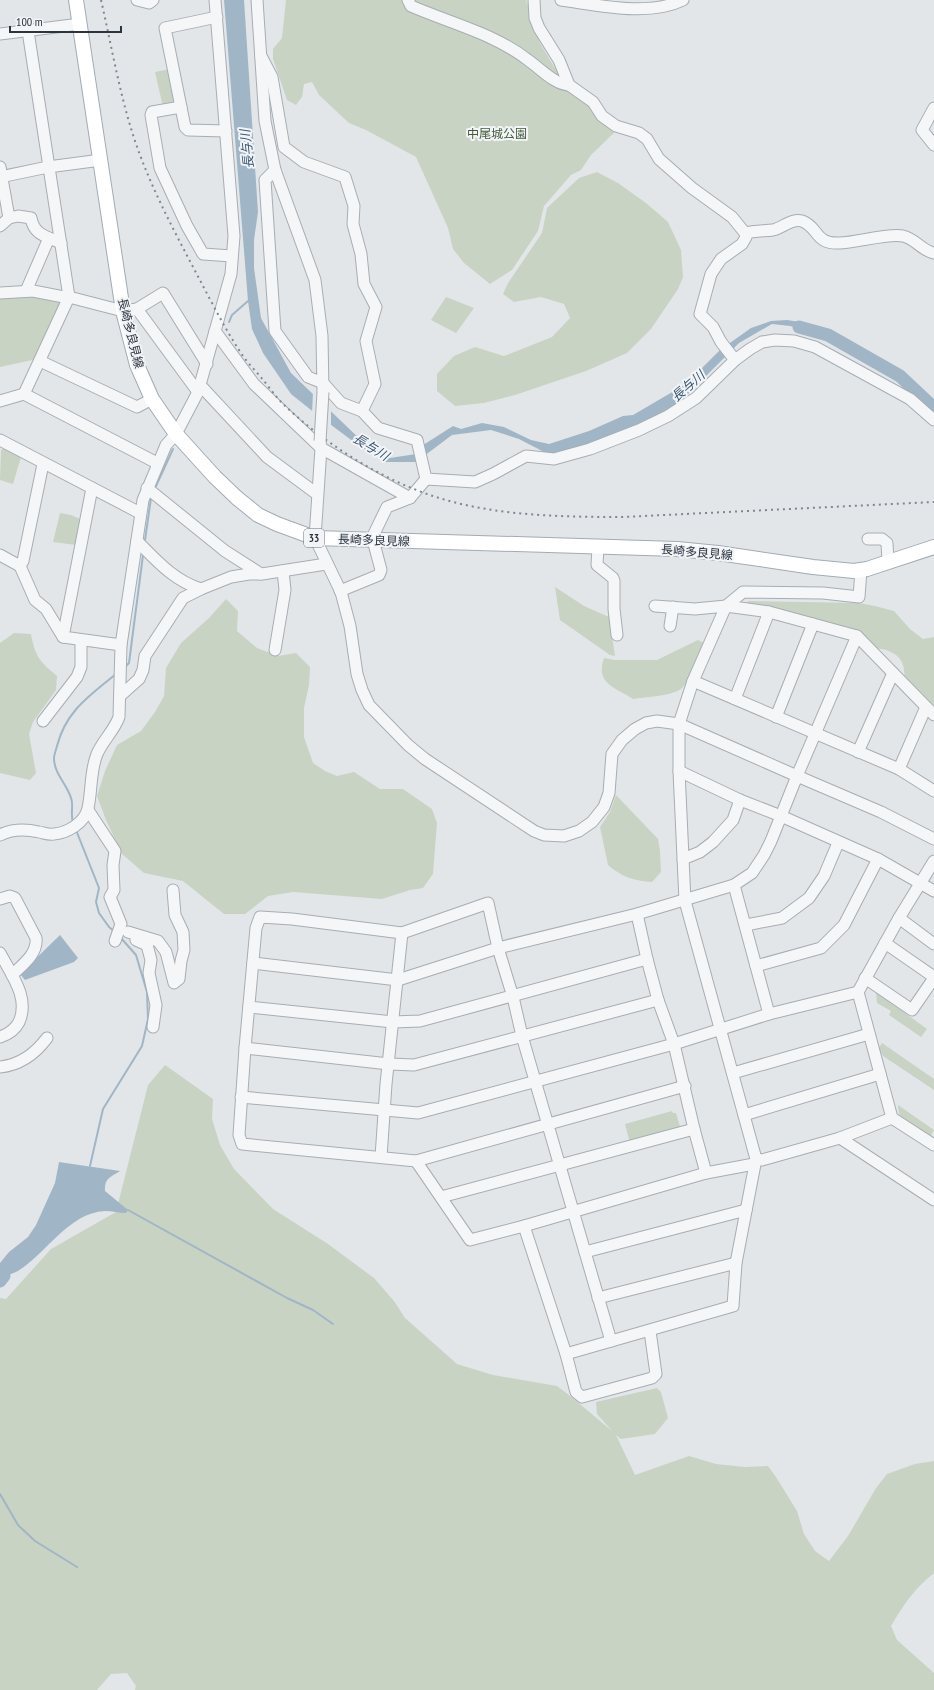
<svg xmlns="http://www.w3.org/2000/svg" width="934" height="1690" font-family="'PT Sans Narrow','Noto Sans JP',sans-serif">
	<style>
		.green { fill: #c9d3c4 }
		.water { fill: #a0b6c6 }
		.pier { fill: #e2e6e9 }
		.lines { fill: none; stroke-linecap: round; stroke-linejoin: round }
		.stream { stroke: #a0b6c6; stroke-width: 2 }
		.river { stroke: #a0b6c6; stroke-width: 13 }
		.minor-casing { stroke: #a7adb3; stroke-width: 13 }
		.major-casing { stroke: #a2abb4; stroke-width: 16 }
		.minor { stroke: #f5f6f8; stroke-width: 11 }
		.major { stroke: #fff; stroke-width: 14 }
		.rail { stroke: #7d8792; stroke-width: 2; stroke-dasharray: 2 4; stroke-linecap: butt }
		.minor-bridge-casing { stroke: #a7adb3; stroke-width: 13; stroke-linecap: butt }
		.minor-bridge { stroke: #f5f6f8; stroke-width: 11 }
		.labels { text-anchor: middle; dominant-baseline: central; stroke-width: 4; stroke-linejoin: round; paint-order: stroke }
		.shield { fill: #f2f4f7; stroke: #676e77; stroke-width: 1 }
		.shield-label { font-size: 11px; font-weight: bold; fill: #2b3540 }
		.park-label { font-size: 12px; fill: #435b3a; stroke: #f2f4f7 }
		.street-label { font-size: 12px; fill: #2b3540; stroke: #f2f4f7 }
		.water-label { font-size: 13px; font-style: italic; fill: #395771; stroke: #f2f4f7 }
	</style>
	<rect width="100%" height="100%" fill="#e2e6e9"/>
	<g class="green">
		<polygon points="286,0 526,0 540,43 562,80 601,108 617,130 591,155 581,170 571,175 544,206 538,231 512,270 490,284 464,263 453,249 448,228 416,157 366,130 349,123 319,95 312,82 304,84 302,97 296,105 287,100 273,59 273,49 282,38"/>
		<polygon points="170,69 178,104 163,107 155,72"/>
		<polygon points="597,172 618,183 646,203 668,222 681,250 683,277 678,289 651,329 627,353 586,371 515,395 484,403 455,406 437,391 437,374 454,356 475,347 504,356 552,337 570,318 564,304 541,297 514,302 503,294 508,283 542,233 547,208 579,178"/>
		<polygon points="36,294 62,303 37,359 0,367 0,297"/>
		<polygon points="446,297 474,308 456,333 431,320"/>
		<polygon points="4,448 21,457 13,484 0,480 1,450"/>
		<polygon points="60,513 71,515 80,519 76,545 53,542"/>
		<polygon points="555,587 584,606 609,617 615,656 610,655 560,620"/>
		<polygon points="226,599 238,611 237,631 257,648 278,656 296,653 310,667 309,685 304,708 304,737 313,763 325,771 337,776 354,772 380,789 403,789 432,809 437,823 433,874 423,888 410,890 382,899 293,892 268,896 245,914 224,914 183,881 144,873 122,854 106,820 97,796 105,771 117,745 141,731 155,712 164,696 166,668 181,643 209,618"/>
		<path d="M748,601l111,2 16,3 19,5 16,18 13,10 11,-2v69l-6,-4 -24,-22c3,-22 -10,-30 -29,-32l-131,-41z"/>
		<path d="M14,633l17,1c4,22 8,27 26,42l-1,14 -23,32 -4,12 7,39 -6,7 -30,-7v-130z"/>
		<path d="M698,640l6,3c-6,14 -11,34 -22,45 -8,8 -37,9 -49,11 -18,-12 -38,-15 -29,-41l11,2h42z"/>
		<path d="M616,795l42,44 2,12 1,21 -9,10c-18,-1 -30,-5 -44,-17l-8,-38 10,-15z"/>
		<polygon points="876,992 927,1029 921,1037 889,1015 891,1011 877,1003"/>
		<polygon points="882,1043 934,1079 934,1090 883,1056 879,1048"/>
		<path d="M165,1065l48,34 -1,20 8,26 14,24 39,40 55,35 46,34 20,23 11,17 52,46 36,11 64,11 17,13 38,32 -15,-17 -1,-12 61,-14 4,4 7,26 -13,16 -34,5 -5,-4 19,40 54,-19 27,8 29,3 23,-1 8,11 21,34 7,23 11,17 14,10 19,-25 28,-48 11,-14 28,-10 19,-3v112c-20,16 -30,31 -43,53l6,14 37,33v17h-799l1,-4 -9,-13 -16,1 -14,16h-97v-392l6,1 45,-50 65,-37 32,-127z"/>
		<path d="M898,1105l36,25 -5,9c-15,-10 -31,-14 -31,-34z"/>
		<polygon points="672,1111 673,1113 676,1113 681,1130 630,1143 625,1124"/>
	</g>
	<g class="water">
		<polygon points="224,0 244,0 258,212 254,240 254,268 261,318 291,373 364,443 390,458 416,454 420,447 453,426 461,429 482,423 504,427 531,440 549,444 589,431 623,416 633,415 686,384 720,350 751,328 771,321 787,320 800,322 818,333 790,326 772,324 739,343 673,409 629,431 564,454 544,452 519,439 491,430 452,435 416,462 385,462 383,457 362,448 311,410 291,394 263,353 252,329 248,301"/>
		<polygon points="60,935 78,958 74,962 25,980 20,974"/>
		<path d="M59,1162l61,9c-9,6 -16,7 -15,20l23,19 -2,3c-7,0 -14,-2 -21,-2 -37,2 -59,43 -87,60 -4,2 -10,4 -14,5l-4,-2v-11l9,-11 19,-15 8,-12 19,-42z"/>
	</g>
	<polygon class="pier" points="313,392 331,409 331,428 312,414"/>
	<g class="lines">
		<g class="stream">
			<polyline points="229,322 232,315 248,301"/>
			<polyline points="156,486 173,449"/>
			<polyline points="145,540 151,498"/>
			<polyline points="125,667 129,663 143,555"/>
			<path d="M73,822c-3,-8 1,-17 -2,-24 -4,-14 -17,-24 -17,-40 0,-3 2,-8 3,-12 9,-35 32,-50 59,-72"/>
			<polyline points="76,830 99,888 96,902 99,913 109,927 115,932"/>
			<polyline points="90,1166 103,1109 142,1046 148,1019 147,992 136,955 121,938"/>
			<polyline points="128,1210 287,1298 313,1310 333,1324"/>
			<polyline points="0,1494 18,1525 35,1541 77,1567"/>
		</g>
		<g class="river">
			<polyline points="799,327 828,335 900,376 934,408"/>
			<polyline points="0,1281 4,1276"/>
		</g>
		<g class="minor-casing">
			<g id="minor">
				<polyline points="137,0 149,3 153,0"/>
				<polyline points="257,0 265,121 275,170 315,280 322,336 323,392"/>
				<path d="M408,0l3,6c39,17 84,28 117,54 13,9 26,24 41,25"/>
				<polyline points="534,0 535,18 539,28 559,60 569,85 593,102 602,116 616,126 639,133 647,139 659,159 692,188 732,217 745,233 746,237 742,244 721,259 711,274 700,314 713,327 721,342 735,360"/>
				<path d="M561,0c37,5 87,17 122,0"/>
				<polyline points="217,17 165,28 185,127 188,130 226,131"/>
				<polyline points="0,34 80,24"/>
				<polyline points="261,56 272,77 284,147 304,162 345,177 354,206 353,224 361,254 364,284 376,307 366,341 375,384 362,411 378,428 417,440 426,479"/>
				<polyline points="181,107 152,112 151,115 160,168 187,226 203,254 232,256"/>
				<polyline points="934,108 922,130 934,145"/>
				<path d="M0,167l9,51 9,-2 13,2c3,17 15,18 30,25"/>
				<polyline points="275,170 265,180 275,331 308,377 323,383 341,403 362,411"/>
				<polyline points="0,177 48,167 101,160"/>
				<polyline points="0,226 9,218"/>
				<path d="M745,233c9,-2 19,-2 28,-3 9,-2 19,-12 29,-9 17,6 12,23 37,22 17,0 48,-10 64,-7 13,3 19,15 31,17"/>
				<polyline points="26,291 49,238"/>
				<polyline points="0,293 33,291 69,298"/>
				<polyline points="69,297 123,311 137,309 163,293 207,364"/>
				<polyline points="137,309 198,392"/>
				<polyline points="215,331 254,384 321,448 410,498"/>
				<polyline points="40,361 137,407 152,399"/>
				<polyline points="200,385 267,457 317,494"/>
				<polyline points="24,394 69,297 28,31"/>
				<polyline points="0,401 24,394 157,463"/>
				<polyline points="0,440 140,513"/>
				<polyline points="320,441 321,448 315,538 341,592 350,626 357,674 362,690 369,705 408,745 425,759 534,831 544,835 564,836 579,831 592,822 604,807 609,793 612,754 622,740 635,729 646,723 657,721 679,724 797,776 881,812 934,839"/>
				<polyline points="426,479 475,482 493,474 526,456 554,459 590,449 639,430 668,416 696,398 735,360 750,349 762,342 775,340 794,341 815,347 910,399 934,420"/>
				<polyline points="92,488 63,637 121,645"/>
				<polyline points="147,488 225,551 261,574"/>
				<polyline points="868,539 882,539 887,543 888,562"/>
				<polyline points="371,540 387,507 410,498 426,479"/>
				<path d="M137,541c19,19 37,40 64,48"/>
				<polyline points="598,547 597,565 613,578 614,581 614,609 617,635"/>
				<polyline points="0,555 20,566 23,561 43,464"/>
				<polyline points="20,566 35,600 46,609 63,637"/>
				<polyline points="340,591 379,575 381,570 373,540"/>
				<polyline points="655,606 695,609 726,606 743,592 823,593 859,597 861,570"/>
				<polyline points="670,626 673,607"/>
				<polyline points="275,650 285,590 283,571"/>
				<polyline points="693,681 899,769 934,791"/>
				<polyline points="120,696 139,679 143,670 145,656 183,598 201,589 231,577 249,574 262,574 326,564"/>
				<polyline points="735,699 769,612"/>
				<polyline points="776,717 813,624"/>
				<polyline points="43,721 77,677 81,667 81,640"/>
				<polyline points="858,752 893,673"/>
				<polyline points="899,769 926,707"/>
				<polyline points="679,771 740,800 781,816 878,859 934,891"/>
				<polyline points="88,810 115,851 113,865 114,890 110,897 121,924 115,941"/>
				<path d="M0,835c12,-6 26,-6 39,-3 5,1 10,3 15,2 13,-1 31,-11 34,-26 4,-18 2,-37 9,-54 6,-14 17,-23 22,-37l2,-72 22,-145 23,-55 10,-11 22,-42 33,-118 3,-38 -19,-236"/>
				<polyline points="683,859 700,852 713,842 733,820 740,800"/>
				<polyline points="934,861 899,918 858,992 892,1118 934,1145"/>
				<polyline points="734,885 769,1014"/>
				<path d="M0,899l10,-3 5,2 21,40c2,16 -14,27 -24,37"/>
				<polyline points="637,914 647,959 658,1000 674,1044 694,1129 706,1173"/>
				<polyline points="899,918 934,944"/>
				<polyline points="746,925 782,918 809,898 824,876 838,843"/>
				<polyline points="128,932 158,941 166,952 174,983 179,979 181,961 184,950 183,932 175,915 173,890"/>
				<polyline points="136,940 147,945 151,960 149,973 156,1005 153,1027"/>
				<polyline points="885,943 934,977"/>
				<path d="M0,953c11,21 30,45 19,69 -4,8 -10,12 -19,15"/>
				<polyline points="253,963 398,980 498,948 637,914 734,885 752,873 764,855 771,841 797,776 857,636"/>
				<polyline points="756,966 821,948 844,925 878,859"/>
				<polyline points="865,978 912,1010 934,978"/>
				<polyline points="249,1007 393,1022 420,1021 647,959"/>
				<polyline points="245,1048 389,1064 414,1065 658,1000"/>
				<path d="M0,1067c20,-2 35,-13 47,-29"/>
				<polyline points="733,1073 869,1034"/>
				<polyline points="241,1097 418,1113 674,1044 769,1014 858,992"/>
				<polyline points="744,1115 880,1074"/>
				<polyline points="840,1138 934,1200"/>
				<polyline points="381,1157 386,1084 402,933"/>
				<polyline points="756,1159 762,1160 840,1138 892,1118"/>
				<polyline points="416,1161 470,1240 524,1226 706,1173 754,1164"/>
				<polyline points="441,1197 694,1129"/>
				<polyline points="524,1226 566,1354 576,1392 582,1397 652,1378 656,1374 650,1331"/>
				<polyline points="585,1252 522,1036 513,997 498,948 488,903 402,933 292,919 260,917 256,928 245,1048 239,1135 242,1144 416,1161 685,1086"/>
				<polyline points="598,1298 736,1263"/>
				<polyline points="611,1341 585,1252 746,1210"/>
				<polyline points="566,1354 733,1306 736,1263 756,1159 685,901 679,771 679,724 693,681 726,606 769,612 857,636 934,715"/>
			</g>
		</g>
		<g class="major-casing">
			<polyline id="major" points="76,0 123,311 137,365 152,399 176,434 215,477 237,498 258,515 277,524 315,538 677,549 718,553 813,567 854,571 867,569 934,547"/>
		</g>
		<use href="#minor" class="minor"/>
		<use href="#major" class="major"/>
		<path class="rail" d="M101,0c11,48 19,97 35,144 15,43 36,83 57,123 15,28 30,59 48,86 5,8 12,15 18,22 8,9 15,20 24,29 42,40 97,75 153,93 59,19 125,20 187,20l311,-15"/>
		<g class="minor-bridge-casing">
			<polyline id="minor-bridge" points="320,441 323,392"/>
		</g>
		<use href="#minor-bridge" class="minor-bridge"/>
	</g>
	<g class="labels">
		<rect class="shield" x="304" y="529" width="20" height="18" rx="3"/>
		<g class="shield-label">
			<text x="314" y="538">33</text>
		</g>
		<g class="park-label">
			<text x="497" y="133">中尾城公園</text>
		</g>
		<g class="street-label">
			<text transform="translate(131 333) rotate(76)">長崎多良見線</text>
			<text transform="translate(374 540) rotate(2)">長崎多良見線</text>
			<text transform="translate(697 552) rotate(5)">長崎多良見線</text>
		</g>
		<g class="water-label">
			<text transform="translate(247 149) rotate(-96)">長与川</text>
			<text transform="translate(688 386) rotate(-41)">長与川</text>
			<text transform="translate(371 447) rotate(31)">長与川</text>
		</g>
	</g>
	<path d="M10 26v6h111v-6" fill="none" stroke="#2b3540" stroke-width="2"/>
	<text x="16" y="26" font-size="12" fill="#2b3540" stroke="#f2f4f7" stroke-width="3" paint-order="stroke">100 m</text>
</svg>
